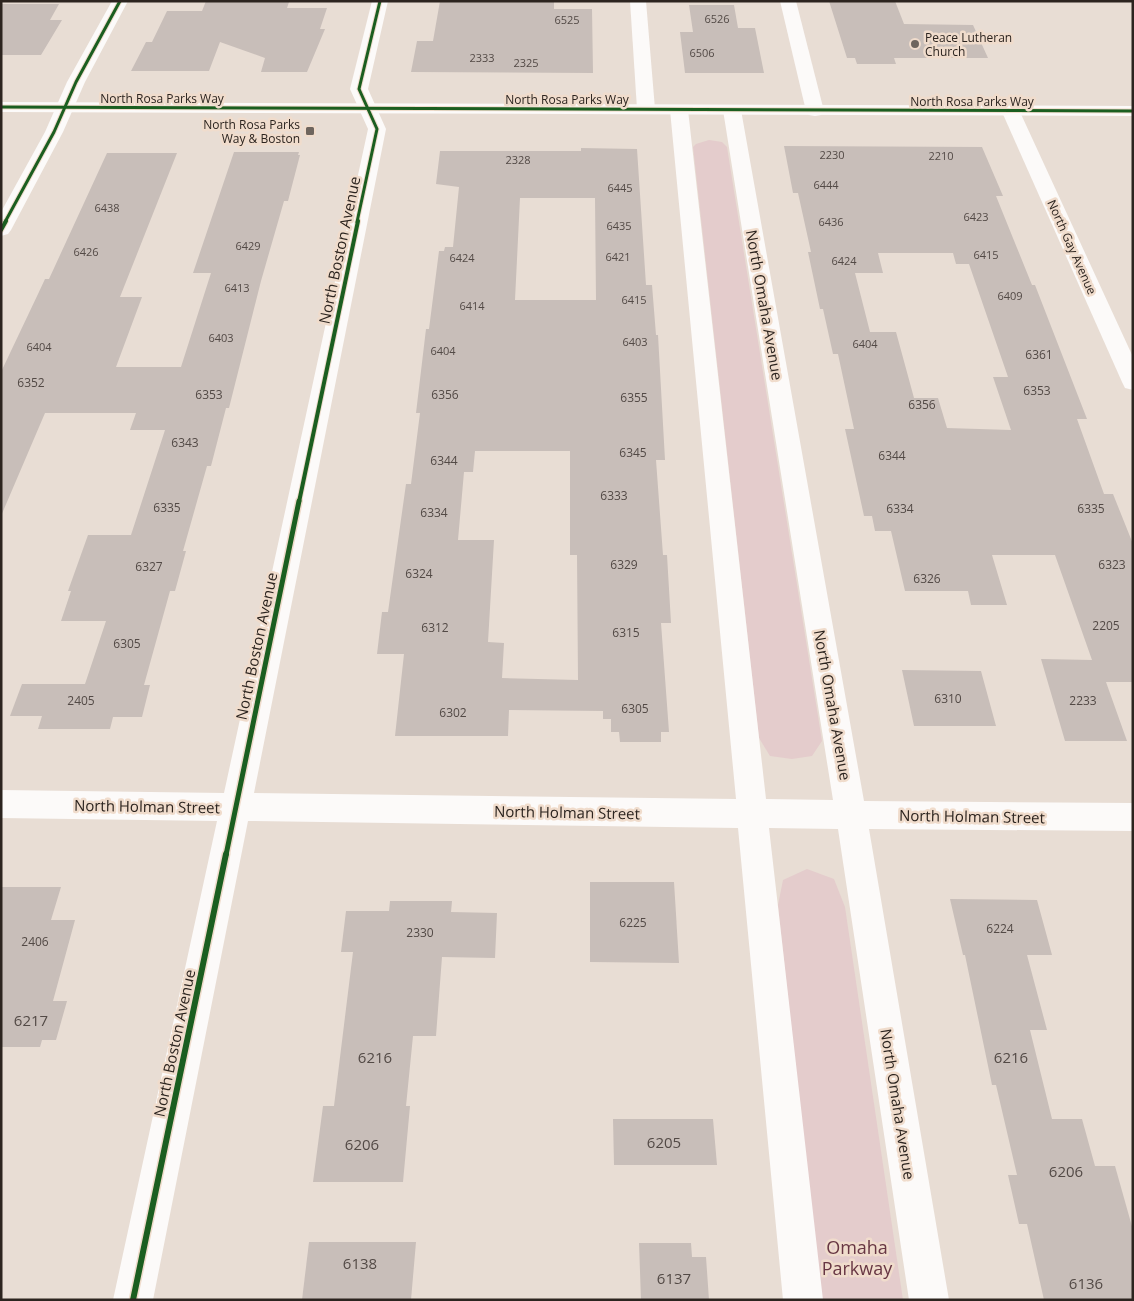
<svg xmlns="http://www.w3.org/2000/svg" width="1134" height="1301" font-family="'Open Sans',sans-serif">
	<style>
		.green { fill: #e4cccc }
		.building { fill: #c8beb9; fill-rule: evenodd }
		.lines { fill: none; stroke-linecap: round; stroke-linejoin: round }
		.minor { fill: #fcfaf9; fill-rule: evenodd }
		.major { fill: #fcfaf9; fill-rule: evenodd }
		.cycleway-far3-casing { stroke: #f0dccc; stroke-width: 5 }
		.cycleway-far2-casing { stroke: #f0dccc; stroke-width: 6 }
		.cycleway-far1-casing { stroke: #f0dccc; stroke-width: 8 }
		.cycleway-casing { stroke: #f0dccc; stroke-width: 9 }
		.cycleway-far3 { stroke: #1b5e20; stroke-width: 3 }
		.cycleway-far2 { stroke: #1b5e20; stroke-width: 4 }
		.cycleway-far1 { stroke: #1b5e20; stroke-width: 5 }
		.cycleway { stroke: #1b5e20; stroke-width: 6 }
		.poi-dot { fill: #6e655e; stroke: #f0dccc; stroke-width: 2 }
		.labels { text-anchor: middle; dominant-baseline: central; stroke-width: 5; stroke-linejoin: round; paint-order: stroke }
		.far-number-label { font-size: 11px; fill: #534a46 }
		.far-poi-label { font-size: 12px; fill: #2c241f; stroke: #f0dccc; text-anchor: start }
		.far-street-label { font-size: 12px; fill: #2c241f; stroke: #f0dccc }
		.number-label { font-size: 12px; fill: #534a46 }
		.street-label { font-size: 15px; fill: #2c241f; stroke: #f0dccc }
		.near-number-label { font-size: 15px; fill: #534a46 }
		.near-park-label { font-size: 18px; fill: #673643; stroke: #f0dccc }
	</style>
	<rect width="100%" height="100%" fill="#e8ddd4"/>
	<g class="green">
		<polygon points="709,140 722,142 727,147 822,741 812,756 792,759 770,756 759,738 693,147 696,144"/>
		<polygon points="807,869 834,879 845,907 903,1300 821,1300 778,905 783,880"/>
	</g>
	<g class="building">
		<polygon points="206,1 289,2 287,8 327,8 320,29 325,29 307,72 261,72 265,58 220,42 209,71 131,71 146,42 152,42 167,11 202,11"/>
		<polygon points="440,1 554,2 554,9 592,9 593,73 411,72 417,41 433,41"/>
		<polygon points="829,1 895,1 904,24 973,25 988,58 894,58 896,64 857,64 855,58 847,58"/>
		<polygon points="1,4 59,4 50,20 62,20 41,55 1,55"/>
		<polygon points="689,5 734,5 738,28 755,28 764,73 685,73 680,32 693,32"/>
		<path d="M784,146l198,1 21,49h-7l36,89h3l52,134h-10l27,75h9l20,50v138h-27l21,59h-62l-24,-82 51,1 -37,-105h-63l15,50h-36l-3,-14h-63l-14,-60h-16l-3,-15h-8l-19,-87h9l-16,-75h-5l-10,-45h-3l-12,-57h3l-13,-59h-5zM878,253h75l3,11h13l39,113h-15l18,53 -64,-2 -9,-30h-24l-18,-66h-26l-15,-59h28z"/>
		<path d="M581,148l56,1 9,136h6l4,50h2l7,125h-9l7,95h4l4,68h-10l8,109h-8v10h-41l-1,-10h-8v-13h-8v-8l-94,-1 -1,26h-113l9,-82h-27l5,-42h6l18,-128h5l9,-71h-4l10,-84h3l10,-78h5l1,-4h8l6,-60 -23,-3 4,-33h141zM520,198h75l1,102h-81zM475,451h95v104h7l1,125 -76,-2 2,-35 -16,-1 6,-102h-36l6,-68h9z"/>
		<polygon points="234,152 299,152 298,155 300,155 288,201 284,201 261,281 229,408 226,408 211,466 207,466 183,551 186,551 175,591 170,591 144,685 150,685 142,717 113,717 110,729 38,729 42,716 10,716 22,684 85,684 106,621 61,621 71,591 68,591 88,535 131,535 165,430 130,430 136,413 45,413 1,516 1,372 38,294 45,279 49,279 107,153 177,153 120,297 142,297 116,367 181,367 211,273 193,273"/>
		<polygon points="902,670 981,671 996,726 914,726"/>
		<polygon points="590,882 674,882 679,963 590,962"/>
		<polygon points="1,887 61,887 51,920 75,920 53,1001 67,1001 56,1040 42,1040 40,1047 1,1047"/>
		<polygon points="950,899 1037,900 1052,955 1027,955 1047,1030 1030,1030 1052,1119 1082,1119 1095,1166 1115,1166 1133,1230 1133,1300 1044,1300 1027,1224 1019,1224 1008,1175 1017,1175 996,1085 992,1085 965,955 963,955"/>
		<polygon points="390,901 452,901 451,912 497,913 495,958 442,957 436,1036 413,1036 406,1106 410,1106 403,1182 313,1182 323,1106 334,1106 353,952 341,952 346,911 389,911"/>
		<polygon points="613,1119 713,1119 717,1165 614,1165"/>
		<polygon points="309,1242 416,1242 411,1300 302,1300"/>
		<polygon points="639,1243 691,1243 692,1257 706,1257 709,1300 641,1300"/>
	</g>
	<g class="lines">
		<g class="minor">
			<polygon points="112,1 128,1 85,82 63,132 11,230 8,234 1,236 1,212 45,132 67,82"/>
			<polygon points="372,1 388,1 368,89 386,129 254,793 736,799 670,110 673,106 679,105 685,106 688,110 766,799 833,800 723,110 726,106 732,105 738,106 741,110 864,801 1133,803 1133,831 869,829 949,1300 909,1300 838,829 769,828 823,1300 783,1300 738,828 248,821 153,1300 113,1300 217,821 1,818 1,790 224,793 368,129 350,89"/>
			<polygon points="630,1 646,1 655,109 652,113 646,114 640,113 637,109"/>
			<polygon points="780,1 796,1 824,111 821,115 815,116 809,115 806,111"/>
			<polygon points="1011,107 1017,108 1020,112 1133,357 1133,390 1125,388 1122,382 1002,112 1005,108"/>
		</g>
		<polygon class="major" points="1,102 1133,106 1133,116 1,112"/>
		<g class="cycleway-far3-casing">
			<g id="cycleway-far3">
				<polyline points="1,107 1133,111"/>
				<polyline points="5,222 54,132 76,82 120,1"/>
				<polyline points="357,222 377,129 359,89 380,1"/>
			</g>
		</g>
		<g class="cycleway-far2-casing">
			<g id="cycleway-far2">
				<polyline points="1,230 6,221"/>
				<polyline points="299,502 358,221"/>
			</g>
		</g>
		<g class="cycleway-far1-casing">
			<polyline id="cycleway-far1" points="226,855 299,501"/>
		</g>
		<g class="cycleway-casing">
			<polyline id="cycleway" points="133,1300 226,854"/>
		</g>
		<use href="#cycleway-far3" class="cycleway-far3"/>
		<use href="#cycleway-far2" class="cycleway-far2"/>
		<use href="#cycleway-far1" class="cycleway-far1"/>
		<use href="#cycleway" class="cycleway"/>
	</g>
	<g class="poi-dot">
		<circle cx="915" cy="44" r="5"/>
		<rect x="305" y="126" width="10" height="10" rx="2.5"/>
	</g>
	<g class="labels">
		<g class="far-number-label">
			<text x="717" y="18">6526</text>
			<text x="567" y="19">6525</text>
			<text x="702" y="52">6506</text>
			<text x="482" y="57">2333</text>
			<text x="526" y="62">2325</text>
			<text x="832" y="154">2230</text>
			<text x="941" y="155">2210</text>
			<text x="518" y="159">2328</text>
			<text x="826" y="184">6444</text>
			<text x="620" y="187">6445</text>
			<text x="107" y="207">6438</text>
			<text x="976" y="216">6423</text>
			<text x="831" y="221">6436</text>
			<text x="619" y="225">6435</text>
			<text x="248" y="245">6429</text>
			<text x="86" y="251">6426</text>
			<text x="986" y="254">6415</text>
			<text x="618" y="256">6421</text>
			<text x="462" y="257">6424</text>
			<text x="844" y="260">6424</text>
			<text x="237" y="287">6413</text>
			<text x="1010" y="295">6409</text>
			<text x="634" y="299">6415</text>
			<text x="472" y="305">6414</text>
			<text x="221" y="337">6403</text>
			<text x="635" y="341">6403</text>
			<text x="865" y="343">6404</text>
			<text x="39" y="346">6404</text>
			<text x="443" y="350">6404</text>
		</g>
		<g class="far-poi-label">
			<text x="925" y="37">Peace Lutheran<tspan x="925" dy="14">Church</tspan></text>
			<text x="300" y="124" text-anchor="end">North Rosa Parks<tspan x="300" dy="14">Way &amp; Boston</tspan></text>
		</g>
		<g class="far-street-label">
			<text x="162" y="98">North Rosa Parks Way</text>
			<text x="567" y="99">North Rosa Parks Way</text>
			<text x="972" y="101">North Rosa Parks Way</text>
			<text transform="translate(1072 247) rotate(66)">North Gay Avenue</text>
		</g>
		<g class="number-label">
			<text x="1039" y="354">6361</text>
			<text x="31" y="382">6352</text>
			<text x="1037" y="390">6353</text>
			<text x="209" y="394">6353</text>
			<text x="445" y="394">6356</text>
			<text x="634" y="397">6355</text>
			<text x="922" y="404">6356</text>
			<text x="185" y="442">6343</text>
			<text x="633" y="452">6345</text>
			<text x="892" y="455">6344</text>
			<text x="444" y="460">6344</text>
			<text x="614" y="495">6333</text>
			<text x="167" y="507">6335</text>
			<text x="900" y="508">6334</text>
			<text x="1091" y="508">6335</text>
			<text x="434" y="512">6334</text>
			<text x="624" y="564">6329</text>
			<text x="1112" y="564">6323</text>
			<text x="149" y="566">6327</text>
			<text x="419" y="573">6324</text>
			<text x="927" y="578">6326</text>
			<text x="1106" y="625">2205</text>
			<text x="435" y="627">6312</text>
			<text x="626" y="632">6315</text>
			<text x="127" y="643">6305</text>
			<text x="948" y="698">6310</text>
			<text x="81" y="700">2405</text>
			<text x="1083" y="700">2233</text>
			<text x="635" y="708">6305</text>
			<text x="453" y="712">6302</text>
			<text x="633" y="922">6225</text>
			<text x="1000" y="928">6224</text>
			<text x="420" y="932">2330</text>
			<text x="35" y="941">2406</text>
		</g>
		<g class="street-label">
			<text transform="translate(339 250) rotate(-78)">North Boston Avenue</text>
			<text transform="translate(765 305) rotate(80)">North Omaha Avenue</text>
			<text transform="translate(256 646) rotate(-78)">North Boston Avenue</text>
			<text transform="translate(833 705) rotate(80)">North Omaha Avenue</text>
			<text transform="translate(147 806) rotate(1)">North Holman Street</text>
			<text transform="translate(567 812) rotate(1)">North Holman Street</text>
			<text transform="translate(972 816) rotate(1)">North Holman Street</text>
			<text transform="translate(174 1043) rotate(-78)">North Boston Avenue</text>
			<text transform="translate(898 1104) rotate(81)">North Omaha Avenue</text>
		</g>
		<g class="near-number-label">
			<text x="31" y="1020">6217</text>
			<text x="375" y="1057">6216</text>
			<text x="1011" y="1057">6216</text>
			<text x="664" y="1142">6205</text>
			<text x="362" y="1144">6206</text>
			<text x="1066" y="1171">6206</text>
			<text x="360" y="1263">6138</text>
			<text x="674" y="1278">6137</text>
			<text x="1086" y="1283">6136</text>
		</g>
		<g class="near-park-label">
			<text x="857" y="1247">Omaha<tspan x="857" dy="21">Parkway</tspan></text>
		</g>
	</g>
	<rect width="1134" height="1301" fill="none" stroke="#2c241f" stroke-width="5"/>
</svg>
